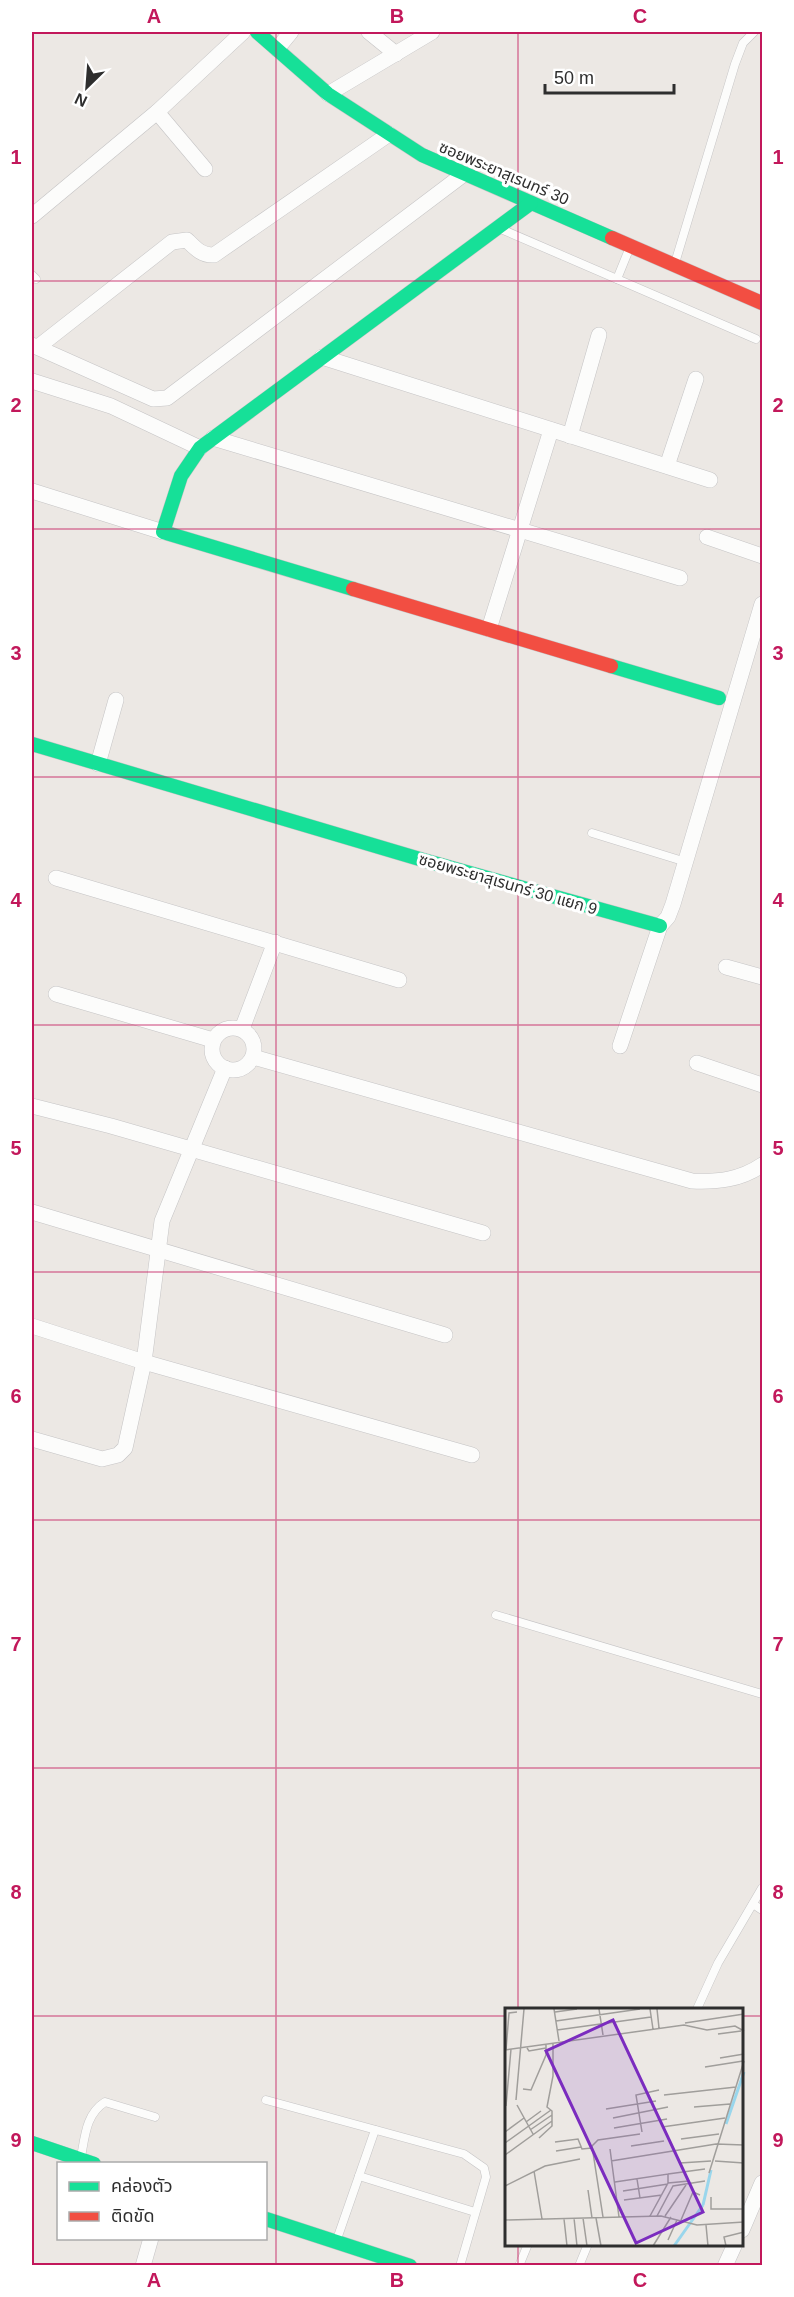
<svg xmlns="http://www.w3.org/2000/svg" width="794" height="2297" font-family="Arial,'Noto Sans Thai',sans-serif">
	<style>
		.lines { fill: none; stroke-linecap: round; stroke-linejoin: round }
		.lane-casing { stroke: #c5c4c5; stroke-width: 9 }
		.street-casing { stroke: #c5c4c5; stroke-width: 16 }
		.fast-casing { stroke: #c5c4c5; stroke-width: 15 }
		.jam-casing { stroke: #c5c4c5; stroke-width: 15 }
		.lane { stroke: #fcfcfb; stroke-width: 8 }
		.street { stroke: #fcfcfb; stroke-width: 15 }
		.fast { stroke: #16e098; stroke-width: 14 }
		.jam { stroke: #f24e42; stroke-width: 14 }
		.grid { fill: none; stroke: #c2185b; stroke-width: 1.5; stroke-opacity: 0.55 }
		.labels { text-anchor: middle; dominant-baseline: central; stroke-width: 6; stroke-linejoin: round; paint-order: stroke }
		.street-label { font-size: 16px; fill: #2e2e2e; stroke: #fff }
		.inset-river { fill: none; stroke: #99d6ec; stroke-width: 3 }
		.inset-road { fill: none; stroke: #a09e9b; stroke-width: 1.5 }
		.view { fill: #7b2cbf; fill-opacity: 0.15; stroke: #7b2cbf; stroke-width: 3 }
		.inset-edge { fill: none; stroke: #2e2e2e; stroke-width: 3 }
		.neatline { fill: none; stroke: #c2185b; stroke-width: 2 }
		.grid-label { font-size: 20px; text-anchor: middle; font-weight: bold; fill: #c2185b }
	</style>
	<rect width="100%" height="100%" fill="#ece8e4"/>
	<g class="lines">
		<g class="lane-casing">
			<g id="lane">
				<polyline points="501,229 756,339"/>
				<polyline points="675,263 735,64 743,43 754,32"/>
				<polyline points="32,275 36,279"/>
				<polyline points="617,279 630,247"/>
				<polyline points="592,833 686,862"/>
				<polyline points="496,1615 762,1694"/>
				<polyline points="753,1904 762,1910"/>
				<polyline points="697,2009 718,1963 762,1888"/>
				<polyline points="266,2100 464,2154 484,2168 486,2177 460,2266"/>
				<path d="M81,2157c4,-21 5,-43 24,-55l50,15"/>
				<polyline points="359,2176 475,2212"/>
				<polyline points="336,2242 375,2130"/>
				<polyline points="519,2266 528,2244"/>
				<polyline points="579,2266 588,2244"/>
			</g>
		</g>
		<g class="street-casing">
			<g id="street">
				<polyline points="369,32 396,54"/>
				<polyline points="277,49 291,32"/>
				<polyline points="328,94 432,32"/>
				<polyline points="157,112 205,169"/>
				<polyline points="32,216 157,112 243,32"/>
				<polyline points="32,345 153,399 167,398 464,174"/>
				<path d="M38,347l134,-105 15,-2c8,8 15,16 27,15l175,-121"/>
				<polyline points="322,357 710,480"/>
				<polyline points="32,381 111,406 200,448"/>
				<polyline points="570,436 599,335"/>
				<polyline points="213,438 680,578"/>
				<polyline points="667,466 696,379"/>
				<polyline points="32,491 163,532"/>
				<polyline points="707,537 762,556"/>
				<polyline points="489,629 551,430"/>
				<polyline points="98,764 116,700"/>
				<polyline points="56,878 399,980"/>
				<polyline points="726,967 762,977"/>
				<polyline points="56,994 213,1040"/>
				<circle cx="233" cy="1049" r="21"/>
				<polyline points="242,1029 275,942"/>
				<polyline points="620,1046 660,926 668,917 673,904 762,604"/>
				<path d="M253,1057l439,124c26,1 48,-1 70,-16"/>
				<polyline points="697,1063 762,1085"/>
				<polyline points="32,1106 111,1126 483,1233"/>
				<polyline points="32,1212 445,1335"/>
				<polyline points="32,1326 144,1362 472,1455"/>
				<polyline points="32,1439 102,1459 118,1455 125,1448 144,1362 162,1221 225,1068"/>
				<polyline points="742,2230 762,2183"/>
				<polyline points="143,2266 151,2238"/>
				<polyline points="725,2266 735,2244"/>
			</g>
		</g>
		<g class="fast-casing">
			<g id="fast">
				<polyline points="257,32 328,94 422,155 612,238"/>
				<polyline points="353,589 163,532 181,476 200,448 531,203"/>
				<polyline points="611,666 719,698"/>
				<polyline points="32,744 423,860 660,926"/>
				<polyline points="32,2143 94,2164"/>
				<polyline points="266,2219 410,2266"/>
			</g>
		</g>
		<g class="jam-casing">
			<g id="jam">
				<polyline points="612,238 762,303"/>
				<polyline points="353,589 611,666"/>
			</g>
		</g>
		<use href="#lane" class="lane"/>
		<use href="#street" class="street"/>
		<use href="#fast" class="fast"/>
		<use href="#jam" class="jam"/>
	</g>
	<path class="grid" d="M276,32v2234M518,32v1977M32,281h730M32,529h730M32,777h730M32,1025h730M32,1272h730M32,1520h730M32,1768h730M32,2016h474M742,2016h20M518,2244v22"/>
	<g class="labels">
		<g class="street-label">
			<text transform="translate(504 173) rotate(23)">ซอยพระยาสุเรนทร์ 30</text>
			<text transform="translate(508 884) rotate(16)">ซอยพระยาสุเรนทร์ 30 แยก 9</text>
		</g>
	</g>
	<g transform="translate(505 2008)">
		<rect width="238" height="238" fill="#ece8e4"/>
		<path class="inset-river" d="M221,116l18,-52M198,197l8,-35M169,238l29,-41"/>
		<path class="inset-road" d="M49,1l5,32M94,1l4,26M145,1l3,20M152,1l2,19M50,4l22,-3M51,13l84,-12M180,15l59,-9M52,22l94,-13M213,26l23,-3M22,40l2,3 17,-3M0,42l179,-25 23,5 28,-4 9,5M1,42l3,-37 8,-1M215,50l24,-4M200,59l38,-6M18,81l8,1 15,-35v-11M159,87l72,-8M11,92l8,-91M12,97l16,29M1,98l5,-57M189,99l36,-3M101,101l50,-8M108,110l55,-11M21,114l15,-11M157,119l63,-9M109,120l53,-9M25,122l22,-15M0,124l19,-14M137,124l-6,-37 23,-5M34,130l13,-12v-15l-5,-4 6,-31v-32M176,131l38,-5M50,134l23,-3 4,10 10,-1M0,135l46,-33M126,138l33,-5M105,141l9,68M51,143l25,-4M0,147l47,-34M106,153l105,-17 28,1M210,153l29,2M175,155l31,-2M29,163l8,48M204,165l35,-112M163,166l37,-5M132,171l3,19M110,174l53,-8v9l-18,33M163,175l21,-2M0,178l40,-20 35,-7M83,182l4,28M118,183l45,-7M206,189v12h33M119,192l38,-5M152,208l16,-30 32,-5M160,208l21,-31M98,209l-11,-71 6,-6 42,-6M69,210l3,28M78,210l4,28M91,210l5,28M59,211l3,27M0,212l156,-4 36,9 47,-3M176,212l12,-28 7,3M201,217l2,21M163,232l9,-20M148,238l18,-29M221,238l-2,-9 20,-5"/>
		<path class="view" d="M108,12l90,192 -67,31 -90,-192z"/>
		<rect width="238" height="238" class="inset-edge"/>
	</g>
	<rect width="794" height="2297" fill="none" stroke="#ffffff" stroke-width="66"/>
	<rect x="57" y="2162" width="210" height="78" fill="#ffffff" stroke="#ababab" stroke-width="1.5"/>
	<rect x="69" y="2182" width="30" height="9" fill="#16e098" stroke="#ababab" stroke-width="1.5"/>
	<text x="111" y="2192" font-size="18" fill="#2e2e2e">คล่องตัว</text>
	<rect x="69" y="2212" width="30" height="9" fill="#f24e42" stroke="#ababab" stroke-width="1.5"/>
	<text x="111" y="2222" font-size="18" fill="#2e2e2e">ติดขัด</text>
	<g transform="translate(87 87) rotate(205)" stroke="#ffffff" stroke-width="4.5" paint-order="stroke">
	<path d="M0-4.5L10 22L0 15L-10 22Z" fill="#2e2e2e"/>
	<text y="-9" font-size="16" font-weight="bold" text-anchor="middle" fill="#2e2e2e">N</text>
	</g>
	<path d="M545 84v9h129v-9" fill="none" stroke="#2e2e2e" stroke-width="3"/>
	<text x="554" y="84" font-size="18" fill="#2e2e2e" stroke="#ffffff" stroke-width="4.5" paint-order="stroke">50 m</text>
	<rect x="33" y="33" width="728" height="2231" class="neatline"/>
	<g class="grid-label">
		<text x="154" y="23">A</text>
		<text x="397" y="23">B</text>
		<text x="640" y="23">C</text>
		<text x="16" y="164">1</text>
		<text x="778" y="164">1</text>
		<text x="16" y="412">2</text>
		<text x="778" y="412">2</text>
		<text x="16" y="660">3</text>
		<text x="778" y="660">3</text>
		<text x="16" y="907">4</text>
		<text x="778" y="907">4</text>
		<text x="16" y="1155">5</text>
		<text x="778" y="1155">5</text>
		<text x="16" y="1403">6</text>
		<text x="778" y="1403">6</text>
		<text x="16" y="1651">7</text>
		<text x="778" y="1651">7</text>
		<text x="16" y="1899">8</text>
		<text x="778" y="1899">8</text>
		<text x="16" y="2147">9</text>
		<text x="778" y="2147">9</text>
		<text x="154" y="2287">A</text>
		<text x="397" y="2287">B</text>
		<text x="640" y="2287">C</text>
	</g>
</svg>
